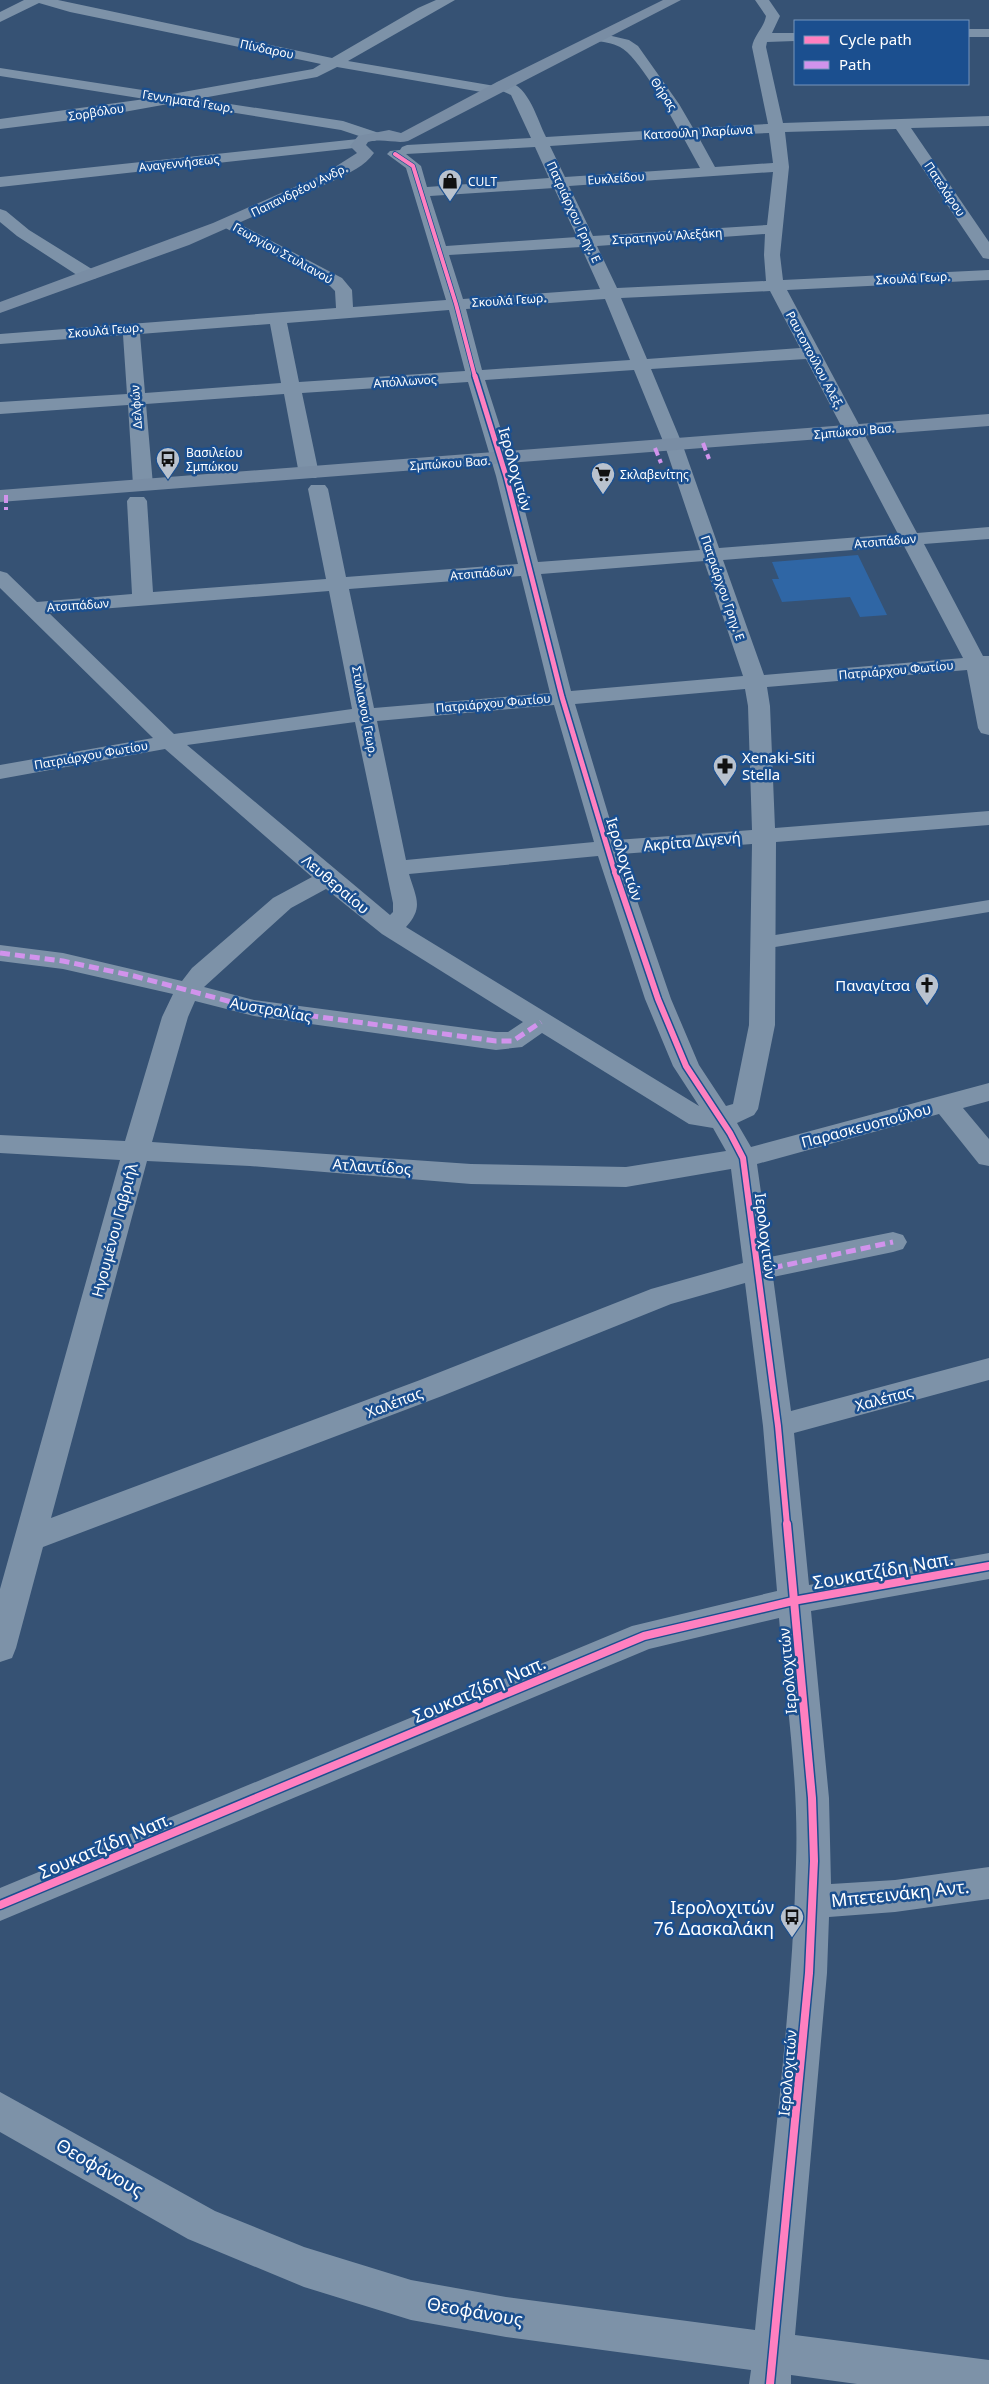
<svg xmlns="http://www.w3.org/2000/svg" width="989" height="2384" font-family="'Noto Sans',sans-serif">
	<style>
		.green { fill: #2f66a5 }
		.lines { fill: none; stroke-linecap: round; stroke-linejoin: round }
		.lane { fill: #7d92a8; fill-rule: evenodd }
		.street { fill: #7d92a8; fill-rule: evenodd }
		.secondary { fill: #798da4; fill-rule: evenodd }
		.quiet-far1 { stroke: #d193ec; stroke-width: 4; stroke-dasharray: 8 4; stroke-linecap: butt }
		.quiet { stroke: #d193ec; stroke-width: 5; stroke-dasharray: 10 5; stroke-linecap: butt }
		.cycleway-far3-casing { stroke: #1b4f8f; stroke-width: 5.5 }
		.cycleway-far2-casing { stroke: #1b4f8f; stroke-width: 8 }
		.cycleway-far1-casing { stroke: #1b4f8f; stroke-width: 9 }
		.cycleway-casing { stroke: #1b4f8f; stroke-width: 11 }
		.cycleway-far3 { stroke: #ff80c0; stroke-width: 4 }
		.cycleway-far2 { stroke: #ff80c0; stroke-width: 5 }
		.cycleway-far1 { stroke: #ff80c0; stroke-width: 6 }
		.cycleway { stroke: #ff80c0; stroke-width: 8 }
		.labels { text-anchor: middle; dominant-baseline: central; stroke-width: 5; stroke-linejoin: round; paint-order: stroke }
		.far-street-label { font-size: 12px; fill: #fff; stroke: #1b4f8f }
		.far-poi-label { font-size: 12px; fill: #fff; stroke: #1b4f8f; text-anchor: start }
		.street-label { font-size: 15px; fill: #fff; stroke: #1b4f8f }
		.poi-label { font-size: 15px; fill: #fff; stroke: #1b4f8f; text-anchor: start }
		.near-street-label { font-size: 18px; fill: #fff; stroke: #1b4f8f }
		.near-poi-label { font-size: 18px; fill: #fff; stroke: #1b4f8f; text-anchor: end }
	</style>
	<rect width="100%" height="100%" fill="#365274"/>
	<polygon class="green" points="858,555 887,615 860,617 850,597 782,602 772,579 779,579 772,562"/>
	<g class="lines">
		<polygon class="lane" points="989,900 989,912 763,949 756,947 753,943 756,939 763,937"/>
		<g class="street">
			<path d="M24,0h34l274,58 86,-50 18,-8h19l-107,61 147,25 2,-4c29,-7 39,35 49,55l132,-8c-10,-19 -40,-73 -58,-82 -7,-4 -18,-5 -26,-7l-2,-3 7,-4 30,7 9,6 41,58 14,24 75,-4 -16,-77c2,-12 12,-19 14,-31l-11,-16h14l11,16 -8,17h23v8l-28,1 -1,5 17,76 206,-7v10l-78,2 78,114v17l-6,-1 -87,-129 -111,3 4,35 -9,88 3,25 206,-10v10l-202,10 130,243 72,-6v12l-65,5 59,112h6v79l-8,-2 -3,-5 -11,-58 -200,17 3,19 5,122 214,-17v14l-213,17 -1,183 -17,84 -4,6 -17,8 14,24 238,-64v18l-26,7 26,31v27l-10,-2 -40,-50 -182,50 13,93 123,-25 10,3 4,7 -4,7 -10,3 -120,25 18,134 198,-53v22l-195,53 15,152 180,-32v26l-178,32 18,187 2,86 64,-4 94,-13v32l-94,13 -66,5 -2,56 -32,362 194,25v24h-132l-66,-9v9h-42l2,-14 -245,-33 -95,-17 -107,-33 -116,-48 -188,-107v-40l215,119 89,36 107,33 95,17 249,33c15,-156 37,-311 41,-467 3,-82 -10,-164 -17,-245l-130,31 -649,272v-33l632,-262 145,-35 -14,-165 -18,-143 -74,21 -229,92 -399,151 -27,101 -4,10 -12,4v-73l120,-429 -120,-7v-18l125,6 37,-124 11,-23 -110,-25 -63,-8v-16l63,8 119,28 10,-13 81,-70 39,-21 -147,-128 -165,30v-14l153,-27 -153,-150v-17l7,2 30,29 95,-8 -5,-93 3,-4h14l3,4 6,91 173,-13 -18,-90 3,-4h14l3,4 18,88 172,-13 -22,-88 -28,-94 -166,11 17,81 -3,4h-14l-3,-4 -15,-80 -138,10 7,81 -3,4h-14l-3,-4 -5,-80 -128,9v-12l127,-8 -4,-59 -123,9v-10l336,-26 -1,-17 -5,-5 -108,-60 -2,-3 8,-5 114,60 10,12 1,17 93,-7 -40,-132 -19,-14 3,-3 10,-1 2,-3 5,-2 124,-7 -20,-43 -11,-5 -2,3 -5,1 -156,-27 -20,10 -120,22 146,22 36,12 3,3 -3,3 -5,2 -33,-11 -149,-24 -2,-3 6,-4 -100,18 -96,12v-10l145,-20 -145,-23v-8l149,23 5,1 1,5 158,-28 8,-5 -251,-52 -31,-9 -39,19v-10zM769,133l4,30 -58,4 -17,-31zM683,137l17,31 -135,9 -15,-31zM535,147l14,31 -122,9 -6,-21 -15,-12zM773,172l-6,53 -174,11 -24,-50zM554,188l23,49 -131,9 -16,-50zM765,234l-1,21 2,26 -149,7 -20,-42zM581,247l19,42 -137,10 -14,-44zM770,291l30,57 -153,11 -26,-61zM605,299l25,61 -148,10 -16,-61zM449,310l16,61 -166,11 -12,-59zM270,324l11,59 -136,10 -5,-59zM806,359l92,175 -179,14 -36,-102 -32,-77zM634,370l31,76 35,104 -162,12 -22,-86 -31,-96zM904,546l59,112 -199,17 -41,-115zM704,561l39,115 -172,15 -30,-117zM521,576l29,117 -176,15 -25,-119zM329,591l23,118 -178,25 -125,-121zM745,689l3,17 4,124 -136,10 -41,-136zM554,705l40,137 -188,18 -29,-139zM355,722l38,181v9l-3,3 -203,-170zM752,844l-3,181 -16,79 -7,2 -27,-41 -28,-66 -50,-145zM598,856l47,143 28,67 26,40 -293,-179c18,-20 10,-29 3,-53zM326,889l56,45 141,88 -15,10h-12l-242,-32 -50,-13 87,-79zM195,1001l59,15 242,34 26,-3 20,-14 147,91 24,4 13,23 -100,16 -155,-3 -319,-22 36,-125zM147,1161l103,5 221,18 155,3 105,-18 12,94 -92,26 -231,91 -369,138z"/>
			<rect x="968" y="29" width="21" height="8"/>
			<polygon points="358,139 366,144 363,147 0,187 0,177"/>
			<polygon points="0,209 6,211 29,230 95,271 97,275 95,279 83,279 17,236 0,222"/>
		</g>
		<g class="secondary">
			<path d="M663,0h18l-273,141c-12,3 -25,-3 -40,1l-2,3 8,8c-9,13 -25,20 -39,27l-146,65 -189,68v-11l213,-79 111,-49 33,-21 -7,-7 8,-10 31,-6 12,3 96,-51z"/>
			<polygon points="989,414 989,426 0,502 0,490"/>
		</g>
		<g class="quiet-far1">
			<polyline points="703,443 709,459"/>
			<polyline points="655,448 661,463"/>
			<polyline points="6,495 6,510"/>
		</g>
		<g class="quiet">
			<polyline points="0,953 63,961 134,976 254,1008 496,1041 513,1041 541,1022"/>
			<polyline points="758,1271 893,1242"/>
		</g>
		<g class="cycleway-far3-casing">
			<polyline id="cycleway-far3" points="395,154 413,166 456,304 475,377"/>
		</g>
		<g class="cycleway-far2-casing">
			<polyline id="cycleway-far2" points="475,376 506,476 562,697 615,873"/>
		</g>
		<g class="cycleway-far1-casing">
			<polyline id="cycleway-far1" points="615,872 658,999 686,1066 730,1133 743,1158 778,1426 787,1525"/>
		</g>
		<g class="cycleway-casing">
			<g id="cycleway">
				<polyline points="0,1905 644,1636 793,1601 989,1566"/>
				<polyline points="770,2384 809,1973 814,1861 812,1798 787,1524"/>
			</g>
		</g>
		<use href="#cycleway-far3" class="cycleway-far3"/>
		<use href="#cycleway-far2" class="cycleway-far2"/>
		<use href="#cycleway-far1" class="cycleway-far1"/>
		<use href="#cycleway" class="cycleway"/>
	</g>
	<defs>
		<g id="shop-pin" transform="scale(1.25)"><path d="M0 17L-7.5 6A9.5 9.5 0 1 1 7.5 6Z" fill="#b9c2ce" stroke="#1b4f8f"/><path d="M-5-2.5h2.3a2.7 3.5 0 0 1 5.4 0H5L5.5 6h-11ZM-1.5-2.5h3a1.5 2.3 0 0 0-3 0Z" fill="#111"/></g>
		<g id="bus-pin" transform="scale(1.25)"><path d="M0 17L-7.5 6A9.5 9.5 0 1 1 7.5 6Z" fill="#b9c2ce" stroke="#1b4f8f"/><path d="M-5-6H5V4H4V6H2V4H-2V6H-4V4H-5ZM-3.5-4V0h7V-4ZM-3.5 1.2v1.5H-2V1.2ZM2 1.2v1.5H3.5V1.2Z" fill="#111"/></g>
		<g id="supermarket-pin" transform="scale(1.25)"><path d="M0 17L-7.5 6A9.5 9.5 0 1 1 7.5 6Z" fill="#b9c2ce" stroke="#1b4f8f"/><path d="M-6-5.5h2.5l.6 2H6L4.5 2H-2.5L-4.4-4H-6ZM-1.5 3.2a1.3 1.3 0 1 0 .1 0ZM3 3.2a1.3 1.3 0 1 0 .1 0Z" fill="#111"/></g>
		<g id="pharmacy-pin" transform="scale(1.25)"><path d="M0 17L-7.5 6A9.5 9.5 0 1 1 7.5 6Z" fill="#b9c2ce" stroke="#1b4f8f"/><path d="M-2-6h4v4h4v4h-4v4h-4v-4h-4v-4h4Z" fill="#111"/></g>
		<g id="church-pin" transform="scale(1.25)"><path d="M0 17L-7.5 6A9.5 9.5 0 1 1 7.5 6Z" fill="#b9c2ce" stroke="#1b4f8f"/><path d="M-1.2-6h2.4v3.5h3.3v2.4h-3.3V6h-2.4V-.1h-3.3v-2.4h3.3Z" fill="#111"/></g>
	</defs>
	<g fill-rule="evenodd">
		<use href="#shop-pin" x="450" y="181"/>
		<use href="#bus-pin" x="168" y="459"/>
		<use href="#supermarket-pin" x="603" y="474"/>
		<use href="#pharmacy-pin" x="725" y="766"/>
		<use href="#church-pin" x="927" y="985"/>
		<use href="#bus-pin" x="792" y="1917"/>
	</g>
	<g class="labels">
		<g class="far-street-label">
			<text transform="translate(267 49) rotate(12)">Πίνδαρου</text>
			<text transform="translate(664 94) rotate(56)">Θήρας</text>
			<text transform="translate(188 101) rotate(9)">Γεννηματά Γεωρ.</text>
			<text transform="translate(96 112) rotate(-9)">Σορβόλου</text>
			<text transform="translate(698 132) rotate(-3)">Κατσούλη Ιλαρίωνα</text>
			<text transform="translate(179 163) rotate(-6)">Αναγεννήσεως</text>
			<text transform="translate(616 178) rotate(-4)">Ευκλείδου</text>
			<text transform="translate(945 189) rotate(56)">Πατελάρου</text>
			<text transform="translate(299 190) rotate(-26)">Παπανδρέου Ανδρ.</text>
			<text transform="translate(574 212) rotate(65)">Πατριάρχου Γρηγ. Ε</text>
			<text transform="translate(667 236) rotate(-4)">Στρατηγού Αλεξάκη</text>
			<text transform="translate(283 253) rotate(29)">Γεωργίου Στυλιανού</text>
			<text transform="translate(913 278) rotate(-3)">Σκουλά Γεωρ.</text>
			<text transform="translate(509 300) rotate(-4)">Σκουλά Γεωρ.</text>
			<text transform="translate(105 330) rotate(-5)">Σκουλά Γεωρ.</text>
			<text transform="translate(815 360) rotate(62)">Ραυτοπούλου Αλεξ.</text>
			<text transform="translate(405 381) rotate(-4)">Απόλλωνος</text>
			<text transform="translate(136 407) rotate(-94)">Δελφών</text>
			<text transform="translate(854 431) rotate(-5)">Σμπώκου Βασ.</text>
			<text transform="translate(450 463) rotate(-4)">Σμπώκου Βασ.</text>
			<text transform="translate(885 541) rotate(-5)">Ατσιπάδων</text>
			<text transform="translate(481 573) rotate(-5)">Ατσιπάδων</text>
			<text transform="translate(723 588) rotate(71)">Πατριάρχου Γρηγ. Ε</text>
			<text transform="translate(78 605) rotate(-4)">Ατσιπάδων</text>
			<text transform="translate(896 670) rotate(-5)">Πατριάρχου Φωτίου</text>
			<text transform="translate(493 703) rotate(-5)">Πατριάρχου Φωτίου</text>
			<text transform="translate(365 711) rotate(79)">Στυλιανού Γεωρ.</text>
			<text transform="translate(91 755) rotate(-10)">Πατριάρχου Φωτίου</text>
		</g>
		<g class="far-poi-label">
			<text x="468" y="181">CULT</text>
			<text x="186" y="452">Βασιλείου<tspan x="186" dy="14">Σμπώκου</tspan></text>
			<text x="620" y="474">Σκλαβενίτης</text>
		</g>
		<g class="street-label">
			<text transform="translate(516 469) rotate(74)">Ιερολοχιτών</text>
			<text transform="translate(692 841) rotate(-5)">Ακρίτα Διγενή</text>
			<text transform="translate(625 859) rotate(72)">Ιερολοχιτών</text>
			<text transform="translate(336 884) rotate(40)">Λευθεραίου</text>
			<text transform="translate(271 1009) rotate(10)">Αυστραλίας</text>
			<text transform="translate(866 1125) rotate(-15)">Παρασκευοπούλου</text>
			<text transform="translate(372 1166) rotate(4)">Ατλαντίδος</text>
			<text transform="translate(114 1230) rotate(-75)">Ηγουμένου Γαβριήλ</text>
			<text transform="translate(766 1236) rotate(83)">Ιερολοχιτών</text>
			<text transform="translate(884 1398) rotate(-15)">Χαλέπας</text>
			<text transform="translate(394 1402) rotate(-21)">Χαλέπας</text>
			<text transform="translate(787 1671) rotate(-95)">Ιερολοχιτών</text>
			<text transform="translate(787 2073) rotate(-85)">Ιερολοχιτών</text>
		</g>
		<g class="poi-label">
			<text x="742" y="757">Xenaki-Siti<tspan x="742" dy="17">Stella</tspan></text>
			<text x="910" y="985" text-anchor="end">Παναγίτσα</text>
		</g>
		<g class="near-street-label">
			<text transform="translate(883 1570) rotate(-10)">Σουκατζίδη Ναπ.</text>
			<text transform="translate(479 1689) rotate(-23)">Σουκατζίδη Ναπ.</text>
			<text transform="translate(105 1845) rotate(-23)">Σουκατζίδη Ναπ.</text>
			<text transform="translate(900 1893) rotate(-6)">Μπετεινάκη Αντ.</text>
			<text transform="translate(100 2167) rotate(30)">Θεοφάνους</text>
			<text transform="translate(475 2311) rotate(10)">Θεοφάνους</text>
		</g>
		<g class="near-poi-label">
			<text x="774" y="1907">Ιερολοχιτών<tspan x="774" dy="21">76 Δασκαλάκη</tspan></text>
		</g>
	</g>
	<rect x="794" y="20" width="175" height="65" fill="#1b4f8f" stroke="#7695bc"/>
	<rect x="804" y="36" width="25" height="8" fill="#ff80c0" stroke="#7695bc"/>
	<text x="839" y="45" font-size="15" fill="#ffffff">Cycle path</text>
	<rect x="804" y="61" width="25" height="8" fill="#d193ec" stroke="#7695bc"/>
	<text x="839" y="70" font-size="15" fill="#ffffff">Path</text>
</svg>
